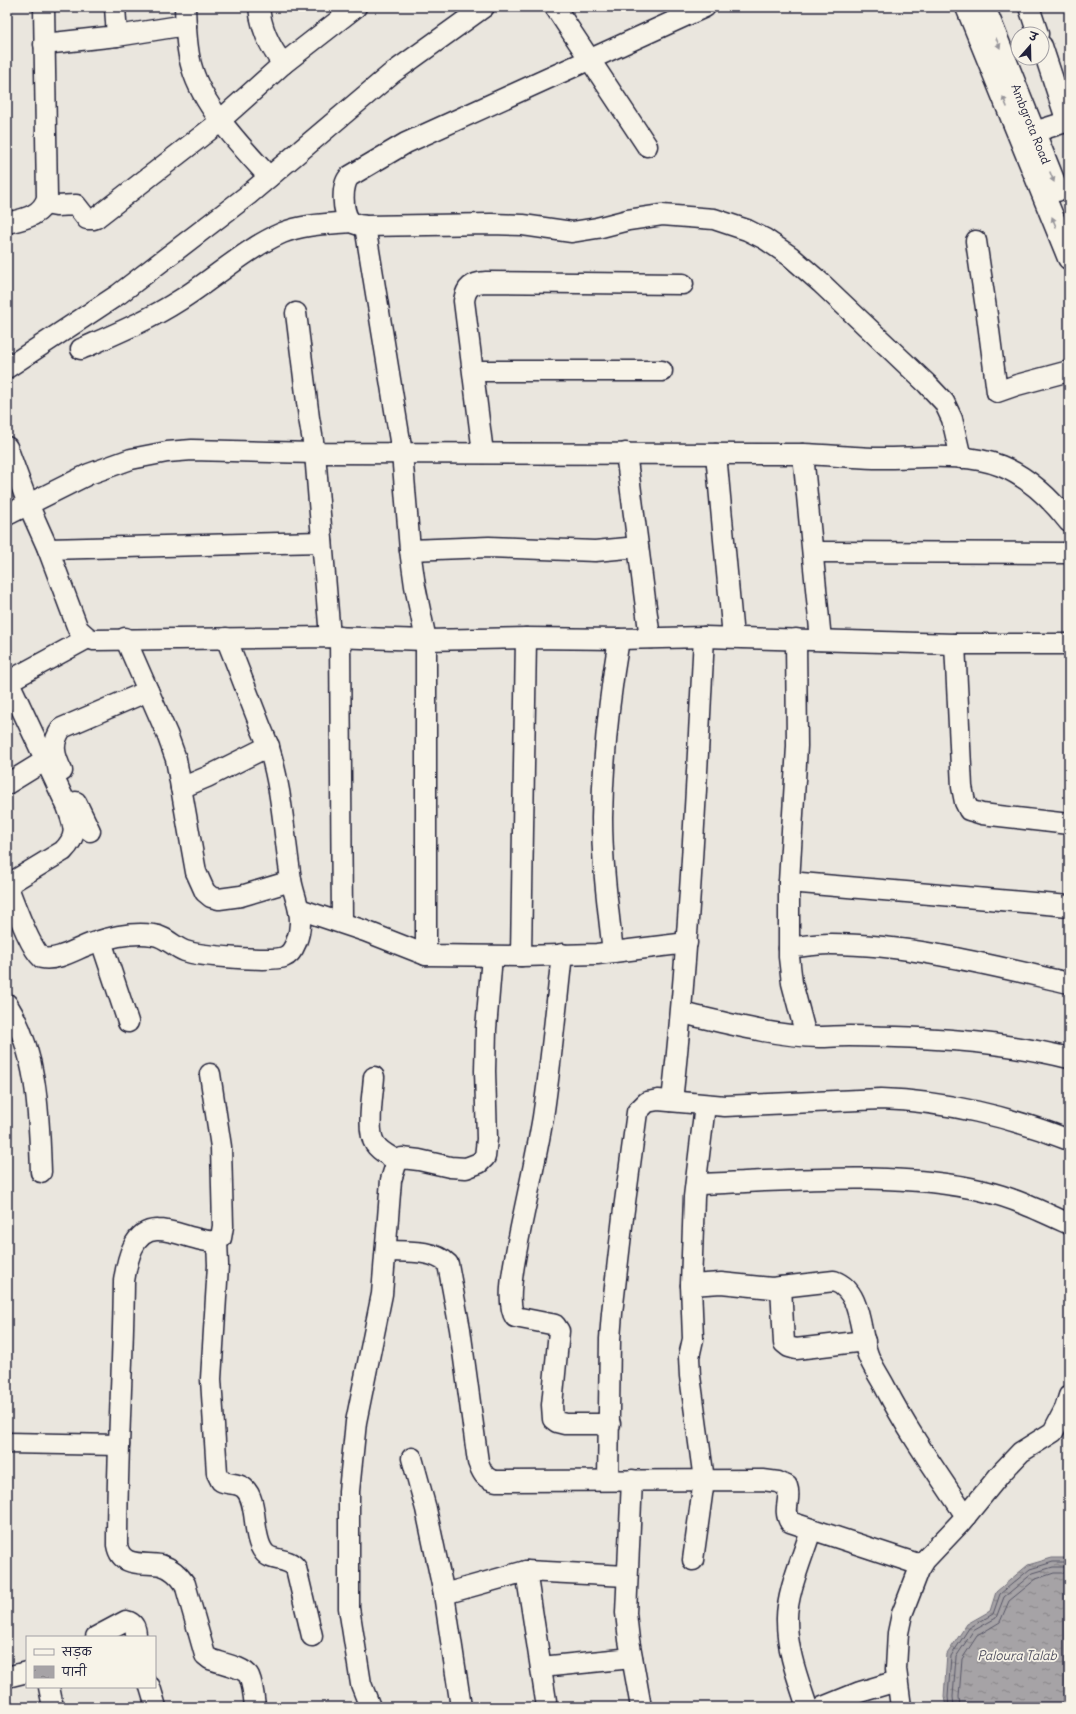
<svg xmlns="http://www.w3.org/2000/svg" width="1076" height="1714" font-family="Delius,'Playpen Sans Deva',sans-serif">
	<style>
		.water { fill: url(#water-ripples); stroke: #716f7b }
		.lines { fill: none; stroke-linecap: round; stroke-linejoin: round }
		.shore { stroke: #575666; stroke-width: 1 }
		.minor-casing { stroke: #22223b; stroke-width: 23 }
		.major-casing { stroke: #22223b; stroke-width: 25 }
		.minor { stroke: #f7f3e8; stroke-width: 20 }
		.major { stroke: #f7f3e8; stroke-width: 22 }
		.oneway { fill: #97959a }
		.labels { text-anchor: middle; dominant-baseline: central; stroke-width: 3.5; stroke-linejoin: round; paint-order: stroke }
		.street-label { font-size: 12px; fill: #22223b; stroke: #f7f3e8 }
		.water-label { font-size: 13px; font-style: italic; fill: #504f60; stroke: #f7f3e8 }
	</style>
	<defs>
		<pattern id="water-ripples" width="26" height="14" patternUnits="userSpaceOnUse"><rect width="26" height="14" fill="#a6a3a6"/><path d="M2 4q2-2 4 0t4 0M15 11q2-2 4 0t4 0" fill="none" stroke="#878488"/></pattern>
	</defs>
	<rect width="100%" height="100%" fill="#eae6de"/>
	<filter id="ink" filterUnits="userSpaceOnUse"><feTurbulence type="fractalNoise" baseFrequency=".025" numOctaves="2"/><feDisplacementMap in="SourceGraphic" scale="8" xChannelSelector="R" yChannelSelector="G"/><feConvolveMatrix kernelMatrix="1 2 1 2 8 2 1 2 1" color-interpolation-filters="sRGB"/></filter>
	<g filter="url(#ink)">
		<polygon class="water" points="1052,1558 1069,1558 1069,1707 946,1707 944,1697 947,1654 967,1624 990,1611 996,1592 1010,1580 1028,1565"/>
		<g class="lines">
			<g class="shore">
				<polyline points="949,1707 948,1697 951,1656 969,1628 993,1614 1000,1594 1030,1569 1053,1562 1069,1562"/>
				<polyline points="954,1707 953,1697 956,1657 973,1631 996,1618 1004,1597 1033,1573 1053,1567 1069,1567"/>
				<polyline points="960,1707 959,1697 962,1659 977,1636 1000,1622 1009,1601 1036,1579 1054,1573 1069,1573"/>
			</g>
			<g class="minor-casing">
				<g id="minor">
					<path d="M185,7c1,20 1,42 7,61 11,39 50,79 77,109"/>
					<path d="M259,7c2,22 10,39 24,57"/>
					<polyline points="555,7 647,146"/>
					<path d="M705,7l-299,136 -56,33c-9,8 -8,36 0,45 5,4 10,4 15,5l126,-2 32,1 49,7 25,-4 31,-8 34,-5 52,4 33,11 18,9 25,17 31,27 106,101 17,18 8,17 9,39"/>
					<polyline points="1029,7 1038,34"/>
					<polyline points="117,36 186,25"/>
					<polyline points="44,44 117,36 115,7"/>
					<polyline points="1042,46 1067,122"/>
					<polyline points="1034,132 1069,121"/>
					<polyline points="45,204 56,206 76,205 87,219 93,219 96,218 221,121 225,116 283,64 356,7"/>
					<path d="M7,223c16,-4 35,-7 40,-25l-3,-191"/>
					<polyline points="365,226 402,453 410,550 415,586 426,640 426,955"/>
					<polyline points="976,241 987,315 997,392 1017,385 1069,371"/>
					<polyline points="296,313 309,418 315,453 330,637"/>
					<path d="M81,349c34,-15 68,-29 99,-49 34,-21 65,-51 102,-67 21,-9 47,-9 69,-11"/>
					<polyline points="7,368 119,294 248,195 391,74 484,7"/>
					<polyline points="474,371 662,371"/>
					<polyline points="7,447 28,504 48,549 78,629 88,638 94,640 330,637 426,640 526,638 619,639 704,637 955,644 1069,644"/>
					<path d="M483,453l-19,-152c2,-14 8,-18 22,-19l197,2"/>
					<polyline points="626,453 650,638"/>
					<polyline points="716,454 733,637"/>
					<polyline points="803,454 821,640"/>
					<path d="M7,515l82,-41 42,-15 36,-7 25,-2 123,3 488,1c24,1 47,3 71,4 40,1 90,-7 127,8 27,11 50,33 68,56"/>
					<polyline points="48,549 322,542"/>
					<polyline points="410,550 489,547 595,551 638,547"/>
					<polyline points="813,552 1069,553"/>
					<polyline points="340,637 342,922"/>
					<polyline points="125,638 167,734 176,759 196,872 205,892 211,897 219,899 241,896 291,881"/>
					<polyline points="796,639 797,746 789,882 789,957 792,983 806,1036"/>
					<polyline points="955,644 962,787 965,802 969,810 982,814 1069,824"/>
					<path d="M7,678l60,128c7,20 12,29 -4,45l-56,34"/>
					<polyline points="7,682 88,638"/>
					<path d="M62,771c-8,-16 -11,-28 0,-43l86,-37"/>
					<polyline points="7,784 46,760"/>
					<polyline points="181,788 207,777 269,746"/>
					<polyline points="76,802 90,831"/>
					<polyline points="789,882 1069,906"/>
					<path d="M7,885c7,17 22,62 35,73 17,3 35,-10 51,-15 18,-6 40,-11 60,-8 12,1 21,12 32,16 13,5 87,11 99,6 11,-4 16,-24 16,-34 1,-15 -7,-29 -9,-44 -7,-44 -9,-90 -22,-131 -3,-10 -8,-19 -11,-28 -11,-28 -21,-55 -32,-82"/>
					<polyline points="299,909 365,931 426,955 521,956 597,954 687,943"/>
					<polyline points="101,941 128,1022"/>
					<path d="M789,948c14,-2 28,-4 42,-4 78,0 163,22 238,39"/>
					<path d="M613,952c-5,-44 -11,-89 -11,-134 1,-60 7,-120 17,-179"/>
					<path d="M562,954c-6,55 -11,109 -19,163 -7,42 -17,84 -25,125 -3,18 -13,60 -3,75l36,7 4,1 4,6 -7,74 1,14 4,3 8,2h45"/>
					<polyline points="521,956 526,638"/>
					<path d="M7,1004c31,49 32,112 34,168"/>
					<path d="M682,1013c44,10 91,23 137,24 10,0 20,-1 30,-1 74,1 148,4 220,22"/>
					<path d="M210,1074l11,73 2,79 -2,12c-7,5 -15,3 -23,1 -13,-3 -27,-9 -40,-9 -25,-1 -31,31 -34,51 -1,88 -7,176 -7,264 4,23 26,17 44,20 10,3 18,10 24,19l20,71 5,4c10,4 34,8 39,17 4,9 5,21 6,31"/>
					<path d="M374,1077c-1,16 -8,54 1,67 5,8 15,12 22,17"/>
					<path d="M672,1101c17,-154 24,-309 32,-464"/>
					<path d="M696,1184c92,-3 198,-14 288,7 30,7 57,20 85,33"/>
					<path d="M217,1241l1,24 -7,114 6,94 4,8c8,4 16,1 23,7 15,13 7,48 20,64 7,10 24,5 32,16l16,68"/>
					<path d="M386,1251c19,1 47,-2 62,13l12,65 18,133c4,10 6,17 18,19l267,-1 15,2 9,4c5,13 -5,23 3,36l131,43"/>
					<path d="M691,1285l30,-2 51,5 62,-7c28,10 25,50 34,74 4,11 12,22 17,32 23,45 53,87 81,129"/>
					<polyline points="781,1287 784,1343 789,1347 796,1349 865,1341"/>
					<polyline points="7,1443 119,1445"/>
					<polyline points="412,1458 426,1509 444,1594 461,1707"/>
					<path d="M608,1480l2,-141 2,-26 11,-96 14,-105 10,-10 11,-2 67,6 156,-7c63,2 130,18 188,41"/>
					<polyline points="632,1480 626,1613 629,1640 641,1707"/>
					<polyline points="693,1560 704,1480 690,1376 689,1357 693,1339 691,1285 694,1197 705,1105"/>
					<polyline points="526,1571 546,1701"/>
					<polyline points="444,1594 526,1571 627,1576"/>
					<path d="M96,1637l30,-16c9,2 10,8 10,16"/>
					<polyline points="541,1667 632,1658"/>
					<polyline points="7,1677 27,1672"/>
					<polyline points="49,1687 53,1707"/>
					<polyline points="150,1687 156,1707"/>
					<polyline points="370,1707 361,1684 349,1608 349,1491 356,1422 382,1294 391,1180 397,1161 402,1158 419,1160 450,1167 466,1168 479,1163 485,1157 487,1139 485,1071 486,1029 492,956"/>
					<path d="M807,1707c-9,-28 -20,-56 -20,-86 -1,-27 16,-65 24,-91"/>
					<polyline points="823,1707 860,1692 897,1681"/>
					<polyline points="901,1707 896,1669 898,1633 902,1614 919,1570 925,1560 961,1522 1002,1472 1021,1452 1053,1432 1065,1409 1069,1396"/>
				</g>
			</g>
			<g class="major-casing">
				<g id="major">
					<polyline points="967,7 1069,258"/>
					<polyline points="984,7 1057,190"/>
				</g>
			</g>
			<use href="#minor" class="minor"/>
			<use href="#major" class="major"/>
		</g>
		<defs><path id="oneway-solid" d="M-6-.8H1V-3.2L6.5 0L1 3.2V.8H-6Z"/></defs>
		<g class="oneway">
			<use href="#oneway-solid" transform="translate(998 43) rotate(68)"/>
			<use href="#oneway-solid" transform="translate(1005 102) rotate(-112)"/>
			<use href="#oneway-solid" transform="translate(1052 177) rotate(68)"/>
			<use href="#oneway-solid" transform="translate(1054 222) rotate(-112)"/>
		</g>
	</g>
	<g class="labels">
		<g class="street-label">
			<text transform="translate(1031 124) rotate(68)">Ambgrota Road</text>
		</g>
		<g class="water-label">
			<text x="1017" y="1655">Paloura Talab</text>
		</g>
	</g>
	<rect width="1076" height="1714" fill="none" stroke="#f7f3e8" stroke-width="24"/>
	<rect x="12" y="12" width="1052" height="1690" fill="none" stroke="#22223b" stroke-width="1.5" filter="url(#ink)"/>
	<rect x="26" y="1636" width="130" height="52" fill="#f7f3e8" stroke="#a29fa3"/>
	<rect x="34" y="1649" width="20" height="6" fill="#f7f3e8" stroke="#a29fa3"/>
	<text x="62" y="1656" font-size="12" fill="#22223b">सड़क</text>
	<rect x="34" y="1666" width="20" height="12" fill="url(#water-ripples)" stroke="#a29fa3"/>
	<text x="62" y="1676" font-size="12" fill="#22223b">पानी</text>
	<g transform="translate(1030 46) rotate(20)"><circle r="19" fill="#f7f3e8" stroke="#a29fa3"/>
	<path d="M0-3L7 15L0 10L-7 15Z" fill="#22223b"/>
	<text y="-6" font-size="11" font-weight="bold" text-anchor="middle" fill="#22223b">उ</text>
	</g>
</svg>
